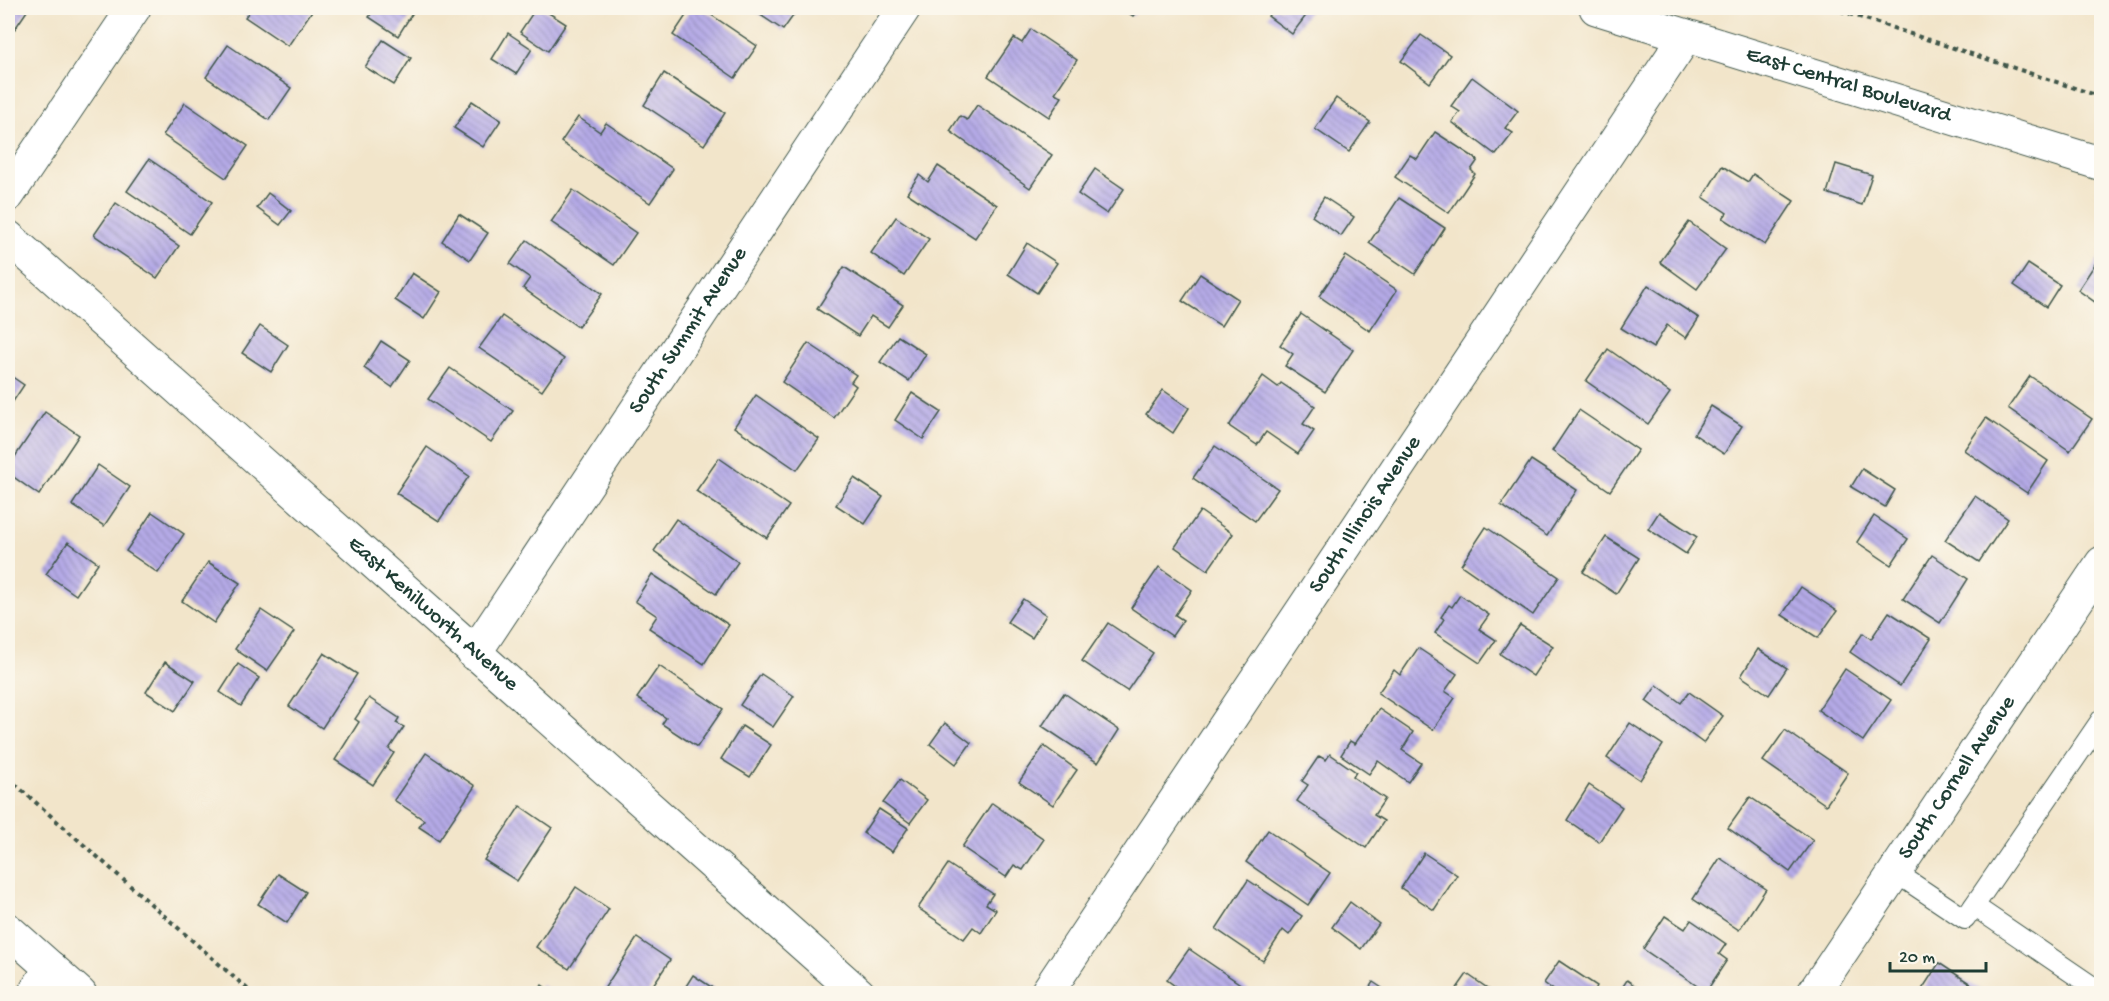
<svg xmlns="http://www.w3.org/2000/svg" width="2109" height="1001" font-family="'Gochi Hand',sans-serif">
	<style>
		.building { fill: url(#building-back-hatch) }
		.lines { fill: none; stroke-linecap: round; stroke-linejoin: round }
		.service-casing { stroke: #3f564a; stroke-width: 22 }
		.minor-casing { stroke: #3f564a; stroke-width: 35 }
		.path { stroke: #3f564a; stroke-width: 4; stroke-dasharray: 4.5 4.5; stroke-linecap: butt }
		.service { stroke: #fff; stroke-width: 20 }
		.minor { stroke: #fff; stroke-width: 33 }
		.labels { text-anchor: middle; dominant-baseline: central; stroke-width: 5; stroke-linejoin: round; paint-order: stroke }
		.street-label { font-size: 22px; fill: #1f3d34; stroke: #fbf7ec }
	</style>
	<defs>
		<pattern id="building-back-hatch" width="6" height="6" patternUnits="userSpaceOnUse" patternTransform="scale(1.5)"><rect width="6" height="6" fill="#b5aae7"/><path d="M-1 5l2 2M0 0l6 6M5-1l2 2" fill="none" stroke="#938cbc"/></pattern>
	</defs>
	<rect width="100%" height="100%" fill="#fbf7ec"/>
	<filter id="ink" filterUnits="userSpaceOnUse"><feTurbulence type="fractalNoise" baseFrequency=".0167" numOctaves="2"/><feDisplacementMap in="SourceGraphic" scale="12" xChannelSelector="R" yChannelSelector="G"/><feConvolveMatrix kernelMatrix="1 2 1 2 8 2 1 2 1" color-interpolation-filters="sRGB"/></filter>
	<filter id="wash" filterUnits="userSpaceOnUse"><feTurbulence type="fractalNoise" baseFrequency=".008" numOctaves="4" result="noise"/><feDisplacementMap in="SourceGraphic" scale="24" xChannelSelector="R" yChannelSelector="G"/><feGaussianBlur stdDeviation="1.35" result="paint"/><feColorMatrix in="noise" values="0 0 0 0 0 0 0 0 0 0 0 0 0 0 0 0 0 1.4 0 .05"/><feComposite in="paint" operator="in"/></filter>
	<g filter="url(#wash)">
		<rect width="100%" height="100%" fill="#f2e5ca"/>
		<g id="blocks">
			<g class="building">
				<polygon points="8,8 29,8 8,39"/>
				<polygon points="252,8 314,8 288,46 245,17"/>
				<polygon points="375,8 413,8 415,9 398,36 369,17"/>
				<polygon points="536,8 541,8 566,24 548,51 520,32"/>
				<polygon points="691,8 701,8 757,46 735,78 673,35"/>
				<polygon points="750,8 796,8 798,9 783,30"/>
				<polygon points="1121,8 1139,8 1133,16"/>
				<polygon points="1274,8 1309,8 1311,9 1292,34 1268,16"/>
				<polygon points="1031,29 1077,60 1055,93 1062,97 1049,117 988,76 1014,38 1022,43"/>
				<polygon points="508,33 532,49 516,74 492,59"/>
				<polygon points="1421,35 1450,55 1430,83 1401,61"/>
				<polygon points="383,40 411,58 394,85 365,67"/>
				<polygon points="228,45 291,88 269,120 206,77"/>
				<polygon points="664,73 725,113 704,145 644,105"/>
				<polygon points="1472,77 1518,111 1505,128 1513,133 1496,155 1452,122 1460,112 1451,106"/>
				<polygon points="1336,98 1370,122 1349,152 1315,129"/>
				<polygon points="472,101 501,120 483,147 454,128"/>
				<polygon points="185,103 248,146 226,178 163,135"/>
				<polygon points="977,105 1052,155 1030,188 950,131 960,116 967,120"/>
				<polygon points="578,117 600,132 606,123 673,169 650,203 561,142"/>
				<polygon points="1435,132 1478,160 1471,170 1475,174 1449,213 1395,177 1410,155 1417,159"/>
				<polygon points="149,159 212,202 190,234 127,191"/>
				<polygon points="1836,164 1872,175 1862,205 1827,193"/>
				<polygon points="938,166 997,205 975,238 907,193 919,175 928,182"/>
				<polygon points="1722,166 1748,182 1753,174 1794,201 1765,245 1723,218 1727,213 1703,197"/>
				<polygon points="1095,169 1124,189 1107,214 1078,194"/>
				<polygon points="573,190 636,233 614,265 551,222"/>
				<polygon points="268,193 291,211 280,225 257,208"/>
				<polygon points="1324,197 1354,217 1341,236 1312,216"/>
				<polygon points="1399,198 1445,228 1415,274 1369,243"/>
				<polygon points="116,203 179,246 157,278 94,235"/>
				<polygon points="459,214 488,233 470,260 442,241"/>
				<polygon points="896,217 929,239 904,276 871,253"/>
				<polygon points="1689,222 1726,249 1697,289 1660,262"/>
				<polygon points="527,240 602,294 578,327 523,288 530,278 510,264"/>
				<polygon points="1027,243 1057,263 1037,293 1008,274"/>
				<polygon points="1346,256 1397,290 1370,331 1319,296"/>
				<polygon points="2099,258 2102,260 2102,307 2078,290"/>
				<polygon points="2028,264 2060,285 2046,307 2014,285"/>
				<polygon points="844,267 903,305 888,327 871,316 858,336 817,309"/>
				<polygon points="412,273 441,292 424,319 395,300"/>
				<polygon points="1200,274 1238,299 1221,326 1182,301"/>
				<polygon points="1648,285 1699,318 1686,338 1667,325 1653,348 1621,328"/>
				<polygon points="1301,314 1353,350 1325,392 1285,366 1293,354 1280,345"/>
				<polygon points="502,316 564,359 542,391 479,348"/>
				<polygon points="260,326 288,345 271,372 242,353"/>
				<polygon points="898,336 926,354 909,381 880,362"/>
				<polygon points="381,341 410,360 392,387 364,368"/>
				<polygon points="808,343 856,375 851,382 856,386 834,418 782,382"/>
				<polygon points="1608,349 1670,393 1648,424 1586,381"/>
				<polygon points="450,368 513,411 491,442 428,399"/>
				<polygon points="8,374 24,385 8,409"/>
				<polygon points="1263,376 1278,387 1281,383 1315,406 1303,424 1314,431 1298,454 1266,432 1257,445 1229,426"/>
				<polygon points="2030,376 2092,419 2070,451 2008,408"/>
				<polygon points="1163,390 1189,408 1173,433 1146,414"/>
				<polygon points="912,393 941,412 923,439 895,420"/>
				<polygon points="756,395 819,439 797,470 734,427"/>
				<polygon points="1711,406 1742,426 1724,454 1694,434"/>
				<polygon points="1579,410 1638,450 1610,491 1552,451"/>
				<polygon points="45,412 79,435 39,495 8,473 8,467"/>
				<polygon points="1986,418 2048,461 2027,493 1964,450"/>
				<polygon points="1215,446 1278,489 1255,521 1193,478"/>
				<polygon points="427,447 469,476 439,521 396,493"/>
				<polygon points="719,458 789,506 767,538 696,491"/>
				<polygon points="1531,460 1577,490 1547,536 1501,505"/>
				<polygon points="98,465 130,487 104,526 72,505"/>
				<polygon points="1862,469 1895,490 1885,507 1851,487"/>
				<polygon points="854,478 883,497 865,524 836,505"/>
				<polygon points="1975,496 2008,519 1979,562 1945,540"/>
				<polygon points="1200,511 1233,534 1208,570 1175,547"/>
				<polygon points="152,512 184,534 158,573 126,551"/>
				<polygon points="1659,512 1697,537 1686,554 1648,529"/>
				<polygon points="1874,516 1908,539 1891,565 1857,542"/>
				<polygon points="676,519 738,562 716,594 654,551"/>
				<polygon points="1486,527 1559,577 1533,615 1461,565"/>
				<polygon points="1606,537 1639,558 1616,594 1583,572"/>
				<polygon points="68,542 98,563 76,595 46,574"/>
				<polygon points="1932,555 1968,579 1940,623 1903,599"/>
				<polygon points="208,562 240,583 214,623 182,601"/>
				<polygon points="1159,567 1192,590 1175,615 1183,620 1172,636 1131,608"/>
				<polygon points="652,574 729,625 704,664 649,628 657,616 635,601"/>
				<polygon points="1801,587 1837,611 1818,638 1782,615"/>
				<polygon points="1460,595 1489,615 1479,629 1496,640 1480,663 1435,633 1444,619 1441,617 1449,605 1452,607"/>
				<polygon points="1023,599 1046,615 1032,638 1007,622"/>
				<polygon points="261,610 294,632 267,671 235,649"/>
				<polygon points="1889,612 1931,639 1900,686 1850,652 1863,633 1871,639"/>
				<polygon points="1108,623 1153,653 1127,691 1082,661"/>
				<polygon points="1520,625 1553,646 1533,676 1500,654"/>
				<polygon points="1418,648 1457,674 1445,691 1455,698 1433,730 1378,693 1394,670 1400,675"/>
				<polygon points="1758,649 1787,668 1769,695 1741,676"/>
				<polygon points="324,653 357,674 322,728 289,706"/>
				<polygon points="165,662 195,681 175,711 146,692"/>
				<polygon points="238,664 259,678 241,706 220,692"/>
				<polygon points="659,666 723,709 697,747 662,724 666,718 637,698"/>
				<polygon points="1845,669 1891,700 1863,741 1818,710"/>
				<polygon points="761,674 794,696 773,727 740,705"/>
				<polygon points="1657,685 1681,703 1689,692 1723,716 1703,743 1646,701"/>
				<polygon points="1064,693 1119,730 1098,763 1042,726"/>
				<polygon points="369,698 399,718 396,723 404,727 389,749 394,753 373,785 335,760 359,722 355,719"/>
				<polygon points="1379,709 1413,732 1402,750 1421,763 1408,782 1378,761 1369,774 1341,755 1350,741 1355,744"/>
				<polygon points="945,723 971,743 956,764 930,744"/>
				<polygon points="1630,723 1663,745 1640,780 1607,758"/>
				<polygon points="742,726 771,745 750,777 721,759"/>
				<polygon points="1785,730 1848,773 1826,805 1763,761"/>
				<polygon points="1044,746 1077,770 1053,805 1019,782"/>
				<polygon points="426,753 475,786 439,840 419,827 424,820 394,800"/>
				<polygon points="1330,754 1356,772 1353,777 1385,799 1374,815 1384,821 1366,848 1297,801 1308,785 1302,781 1319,756 1326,760"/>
				<polygon points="900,780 927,800 910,823 883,803"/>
				<polygon points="1589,785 1622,807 1599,842 1567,820"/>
				<polygon points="1750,797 1813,840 1790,872 1728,828"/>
				<polygon points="992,803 1044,839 1023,870 1014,865 1006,877 962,847"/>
				<polygon points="520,806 552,828 517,881 484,860"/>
				<polygon points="879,809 908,828 892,852 863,833"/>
				<polygon points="1268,830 1330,873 1308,905 1246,862"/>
				<polygon points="1424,853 1457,875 1434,910 1401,888"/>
				<polygon points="1720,858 1766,889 1739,930 1693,899"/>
				<polygon points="948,864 993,894 986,904 996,910 981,933 973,927 964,939 918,908"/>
				<polygon points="278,874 306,892 287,923 258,904"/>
				<polygon points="1248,880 1302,916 1289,935 1283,930 1263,961 1216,929"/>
				<polygon points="576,887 609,909 569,969 536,947"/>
				<polygon points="1350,902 1379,924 1361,949 1332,927"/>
				<polygon points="1665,916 1685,929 1691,920 1726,944 1719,954 1727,960 1706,992 1643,949"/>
				<polygon points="637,938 670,960 647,994 605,994 602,992"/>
				<polygon points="1189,949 1252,992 1251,994 1186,994 1167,980"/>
				<polygon points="1559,961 1597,986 1593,994 1559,994 1544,983"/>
				<polygon points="1939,963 1986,994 1919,994"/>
				<polygon points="1467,974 1490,990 1487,994 1453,994"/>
				<polygon points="693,975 722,994 681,994"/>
				<polygon points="1627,980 1647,994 1618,994"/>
				<polygon points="1373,982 1391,994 1365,994"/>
				<polygon points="542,985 555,994 537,994"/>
			</g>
		</g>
	</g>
	<g filter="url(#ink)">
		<use href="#blocks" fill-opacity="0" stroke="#3f564a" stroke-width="1.5"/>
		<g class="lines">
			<g class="service-casing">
				<g id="service">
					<polyline points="1895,872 1965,919 2102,719"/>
					<polyline points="1974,906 2102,993"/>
				</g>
			</g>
			<g class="minor-casing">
				<g id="minor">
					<path id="s1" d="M1596,8l506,156"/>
					<polyline points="8,195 134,8"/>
					<path id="s2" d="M8,237l851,757"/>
					<path id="s3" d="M474,654l430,-646"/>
					<polyline points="8,930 80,994"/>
					<polyline points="34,994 51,968"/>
					<path id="s4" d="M1046,994l640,-958"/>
					<path id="s5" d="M1813,994l289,-431"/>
				</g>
			</g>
			<g class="path">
				<polyline points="1832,8 2102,97"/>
				<polyline points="8,778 253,994"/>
			</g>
			<use href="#service" class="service"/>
			<use href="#minor" class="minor"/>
		</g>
	</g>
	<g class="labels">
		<g class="street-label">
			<text stroke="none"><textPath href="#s1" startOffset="264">East Central Boulevard</textPath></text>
			<text stroke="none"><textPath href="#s3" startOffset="388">South Summit Avenue</textPath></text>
			<text stroke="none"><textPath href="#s4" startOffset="576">South Illinois Avenue</textPath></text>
			<text stroke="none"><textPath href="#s2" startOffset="568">East Kenilworth Avenue</textPath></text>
			<text stroke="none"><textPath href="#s5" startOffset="260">South Cornell Avenue</textPath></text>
		</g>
	</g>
	<rect width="2109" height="1001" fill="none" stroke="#fbf7ec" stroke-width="30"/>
	<path d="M1890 962v9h96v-9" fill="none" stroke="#1f3d34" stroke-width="3"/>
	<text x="1899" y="962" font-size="18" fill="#1f3d34" stroke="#fbf7ec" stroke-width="4.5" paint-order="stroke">20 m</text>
</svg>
